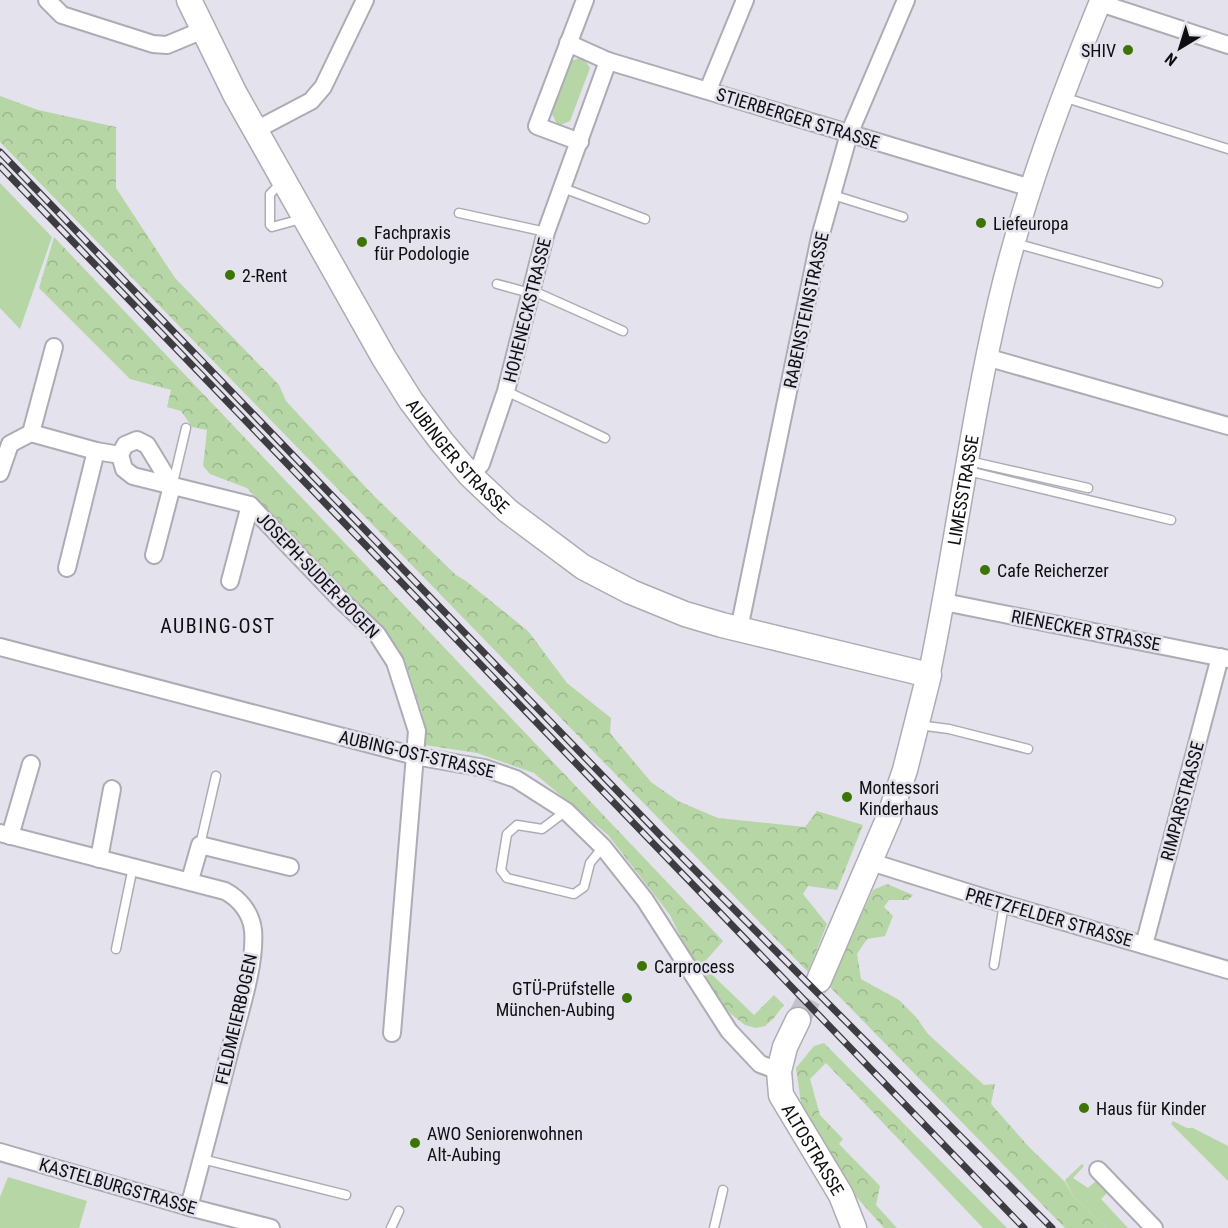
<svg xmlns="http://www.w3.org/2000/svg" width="1228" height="1228" font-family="'Roboto Condensed',sans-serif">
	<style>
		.green { fill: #b7d6a6 }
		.forest { fill: url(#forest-crowns) }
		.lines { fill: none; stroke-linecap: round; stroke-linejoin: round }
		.secondary-tunnel { stroke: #c4c2cb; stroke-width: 24; stroke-dasharray: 24 12; stroke-linecap: butt }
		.service-casing { stroke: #adabb4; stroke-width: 11 }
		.minor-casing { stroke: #adabb4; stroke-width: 20 }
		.tertiary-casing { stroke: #adabb4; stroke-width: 24 }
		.secondary-casing { stroke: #adabb4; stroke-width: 27 }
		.service { stroke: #fff; stroke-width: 8 }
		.minor { stroke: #fff; stroke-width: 16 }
		.tertiary { stroke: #fff; stroke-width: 21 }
		.secondary { stroke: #fff; stroke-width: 24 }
		.rail-casing { stroke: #3d3c41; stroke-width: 7 }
		.rail { stroke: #e4e2ec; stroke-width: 4.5; stroke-dasharray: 14; stroke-linecap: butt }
		.poi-dot { fill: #3d7504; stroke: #e4e2ec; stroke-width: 2 }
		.labels { text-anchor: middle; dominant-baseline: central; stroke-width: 5; stroke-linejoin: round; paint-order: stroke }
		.poi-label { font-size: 18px; fill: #0f0e11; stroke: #e4e2ec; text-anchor: start }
		.street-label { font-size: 18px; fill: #0f0e11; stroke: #e4e2ec }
		.neighbourhood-label { font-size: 20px; letter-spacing: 1.5px; fill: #0f0e11; stroke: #e4e2ec }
	</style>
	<defs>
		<pattern id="forest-crowns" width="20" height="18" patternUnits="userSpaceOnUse" patternTransform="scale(1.5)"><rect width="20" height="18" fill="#b7d6a6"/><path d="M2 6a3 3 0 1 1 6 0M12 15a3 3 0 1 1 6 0" fill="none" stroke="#9cb68e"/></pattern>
	</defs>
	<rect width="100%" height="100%" fill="#e4e2ec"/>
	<g class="green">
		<polygon points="583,57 590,68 570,121 558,126 552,114 571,61"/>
		<polygon points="0,183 52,237 20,329 0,308"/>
		<polygon points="1173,1121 1187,1128 1193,1128 1228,1146 1228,1181 1171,1124"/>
		<polygon points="905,1125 1007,1228 983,1228 907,1148"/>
		<polygon points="1082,1164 1084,1166 1073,1178 1088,1188 1097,1180 1109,1191 1101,1199 1128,1228 1107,1228 1074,1197 1065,1180"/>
		<polygon points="8,1177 87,1201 79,1228 0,1228 0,1197"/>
	</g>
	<g class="forest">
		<polygon points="0,96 38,110 116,127 116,188 175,278 279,385 286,401 372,494 456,575 466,581 528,631 567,683 611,718 610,733 651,782 678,801 718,818 805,827 817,811 863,825 837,890 808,886 803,894 827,924 808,972 0,142"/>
		<polygon points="54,237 723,941 702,965 754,1015 774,995 784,1005 773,1019 765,1026 756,1028 745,1025 731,1014 720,1002 695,966 670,915 608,835 534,773 477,753 425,745 422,713 405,660 386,634 247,488 210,474 203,466 207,430 192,427 181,411 167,407 171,390 130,379 39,288"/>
		<polygon points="887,884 913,895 908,900 889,900 884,907 893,916 885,936 867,939 857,954 861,979 899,1000 916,1017 928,1034 984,1085 995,1084 991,1104 1029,1147 1065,1182 1074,1197 1107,1228 1065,1228 829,986 873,890"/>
		<polygon points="824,1043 905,1125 907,1148 826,1063 810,1079 820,1115 843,1139 839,1144 880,1186 876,1205 897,1228 884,1228 851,1191 802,1110 796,1068 814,1046"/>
	</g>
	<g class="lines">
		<polyline class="secondary-tunnel" points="798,1020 819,980"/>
		<g class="service-casing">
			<g id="service">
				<polyline points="1063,97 1228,149"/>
				<polyline points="283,181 270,194 270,225 272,227 301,219"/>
				<polyline points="563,188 645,219"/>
				<polyline points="833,195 903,217"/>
				<polyline points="459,213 546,232"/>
				<polyline points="1015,243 1158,283"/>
				<polyline points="497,284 530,293"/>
				<polyline points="531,290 623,331"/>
				<polyline points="506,391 605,438"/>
				<polyline points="969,461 1088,488"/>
				<polyline points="968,471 1171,520"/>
				<polyline points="173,483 186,428"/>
				<polyline points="918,725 949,729 1028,749"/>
				<polyline points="566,811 542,829 517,825 507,834 501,870 507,878 574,894 584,887 590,863 603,847"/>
				<polyline points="200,845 216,776"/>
				<polyline points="116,949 133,867"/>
				<polyline points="994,965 1004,904"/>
				<polyline points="202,1159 346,1195"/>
				<polyline points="391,1228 399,1211"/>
				<polyline points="714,1228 723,1190"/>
			</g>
		</g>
		<g class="minor-casing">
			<g id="minor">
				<polyline points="47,0 62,15 153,44 167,45 203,30"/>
				<polyline points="1100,3 1228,45"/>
				<polyline points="568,43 608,61 1031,188"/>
				<polyline points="708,90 745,0"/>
				<polyline points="256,130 311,101 323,87 365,0"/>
				<polyline points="580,142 537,126 585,0"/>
				<polyline points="986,357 1228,426"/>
				<polyline points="31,433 54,347"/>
				<polyline points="0,473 10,444 31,433 96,451 120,455"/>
				<polyline points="470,475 481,464 506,391 546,232 608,61"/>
				<polyline points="154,555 172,486 147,445 137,440 125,445 120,455 124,469 133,476 250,505 341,600 377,634 395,662 417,731 392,1033"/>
				<polyline points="67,568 96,451"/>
				<polyline points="230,581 250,505"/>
				<polyline points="944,602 1228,659"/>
				<polyline points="739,629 820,237 849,134 906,0"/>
				<polyline points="0,647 366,743 415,756 484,768 516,779 566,811 603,847 645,900 729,1031 760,1064 779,1071"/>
				<path d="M0,833l225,58c15,8 26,22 28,39 3,31 -12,78 -20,108 -14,56 -29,113 -44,169"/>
				<polyline points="10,836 31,764"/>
				<polyline points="99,859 112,789"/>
				<polyline points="871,862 1004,904 1228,970"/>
				<polyline points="190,880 200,845 290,867"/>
				<polyline points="1144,945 1220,657"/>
				<polyline points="0,1152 189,1207 271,1228"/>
				<polyline points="1098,1170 1154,1228"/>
			</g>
		</g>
		<g class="tertiary-casing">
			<g id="tertiary">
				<path id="s1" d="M929,675c26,-124 41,-251 70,-374 24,-103 62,-203 102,-301"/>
			</g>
		</g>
		<g class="secondary-casing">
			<g id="secondary">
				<path id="s2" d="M189,0l46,94 149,264 27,43 31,41 28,33 38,36 75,56 48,25 54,22 37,11 207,50 -24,95 -16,47 -70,163"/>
				<path id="s3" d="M798,1020l-13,27 -6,24 2,24 60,100 13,33"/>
			</g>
		</g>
		<use href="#service" class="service"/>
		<use href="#minor" class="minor"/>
		<use href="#tertiary" class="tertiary"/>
		<use href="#secondary" class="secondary"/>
		<g class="rail-casing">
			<g id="rail">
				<polyline points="0,152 658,833 1052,1228"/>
				<polyline points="0,166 1024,1228"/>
			</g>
		</g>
		<use href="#rail" class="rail"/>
	</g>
	<g class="poi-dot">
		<circle cx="1128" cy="50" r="6"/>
		<circle cx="981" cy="223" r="6"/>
		<circle cx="362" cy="242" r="6"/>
		<circle cx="230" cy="275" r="6"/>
		<circle cx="985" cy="570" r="6"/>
		<circle cx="847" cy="797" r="6"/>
		<circle cx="642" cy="966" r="6"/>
		<circle cx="627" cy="998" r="6"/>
		<circle cx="1084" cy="1108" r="6"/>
		<circle cx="415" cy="1143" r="6"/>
	</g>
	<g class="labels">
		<g class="poi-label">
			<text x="1116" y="50" text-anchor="end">SHIV</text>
			<text x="993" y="223">Liefeuropa</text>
			<text x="374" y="232">Fachpraxis<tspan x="374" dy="21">für Podologie</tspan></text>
			<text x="242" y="275">2-Rent</text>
			<text x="997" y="570">Cafe Reicherzer</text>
			<text x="859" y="787">Montessori<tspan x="859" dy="21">Kinderhaus</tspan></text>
			<text x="654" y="966">Carprocess</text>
			<text x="615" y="988" text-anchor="end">GTÜ-Prüfstelle<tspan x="615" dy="21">München-Aubing</tspan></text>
			<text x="1096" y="1108">Haus für Kinder</text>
			<text x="427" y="1133">AWO Seniorenwohnen<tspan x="427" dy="21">Alt-Aubing</tspan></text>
		</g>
		<g class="street-label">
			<text transform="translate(798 118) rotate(17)">STIERBERGER STRASSE</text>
			<text transform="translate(527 310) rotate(-76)">HOHENECKSTRASSE</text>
			<text transform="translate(806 310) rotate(-78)">RABENSTEINSTRASSE</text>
			<text stroke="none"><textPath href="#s2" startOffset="531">AUBINGER STRASSE</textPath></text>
			<text stroke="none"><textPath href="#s1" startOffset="188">LIMESSTRASSE</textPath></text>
			<text transform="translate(318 575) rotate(46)">JOSEPH-SUDER-BOGEN</text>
			<text transform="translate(1086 630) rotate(11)">RIENECKER STRASSE</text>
			<text transform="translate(417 754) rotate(13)">AUBING-OST-STRASSE</text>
			<text transform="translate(1182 801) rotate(-75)">RIMPARSTRASSE</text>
			<text transform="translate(1049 917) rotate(16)">PRETZFELDER STRASSE</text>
			<text transform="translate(236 1019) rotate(-77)">FELDMEIERBOGEN</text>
			<text stroke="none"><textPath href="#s3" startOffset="142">ALTOSTRASSE</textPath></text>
			<text transform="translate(118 1186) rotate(16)">KASTELBURGSTRASSE</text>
		</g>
		<g class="neighbourhood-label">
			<text x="218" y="626">AUBING-OST</text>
		</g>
	</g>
	<g transform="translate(1180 48) rotate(218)" stroke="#e4e2ec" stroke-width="4.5" paint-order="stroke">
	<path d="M0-4.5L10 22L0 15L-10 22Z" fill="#0f0e11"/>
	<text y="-9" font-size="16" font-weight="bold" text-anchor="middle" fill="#0f0e11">N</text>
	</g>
</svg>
